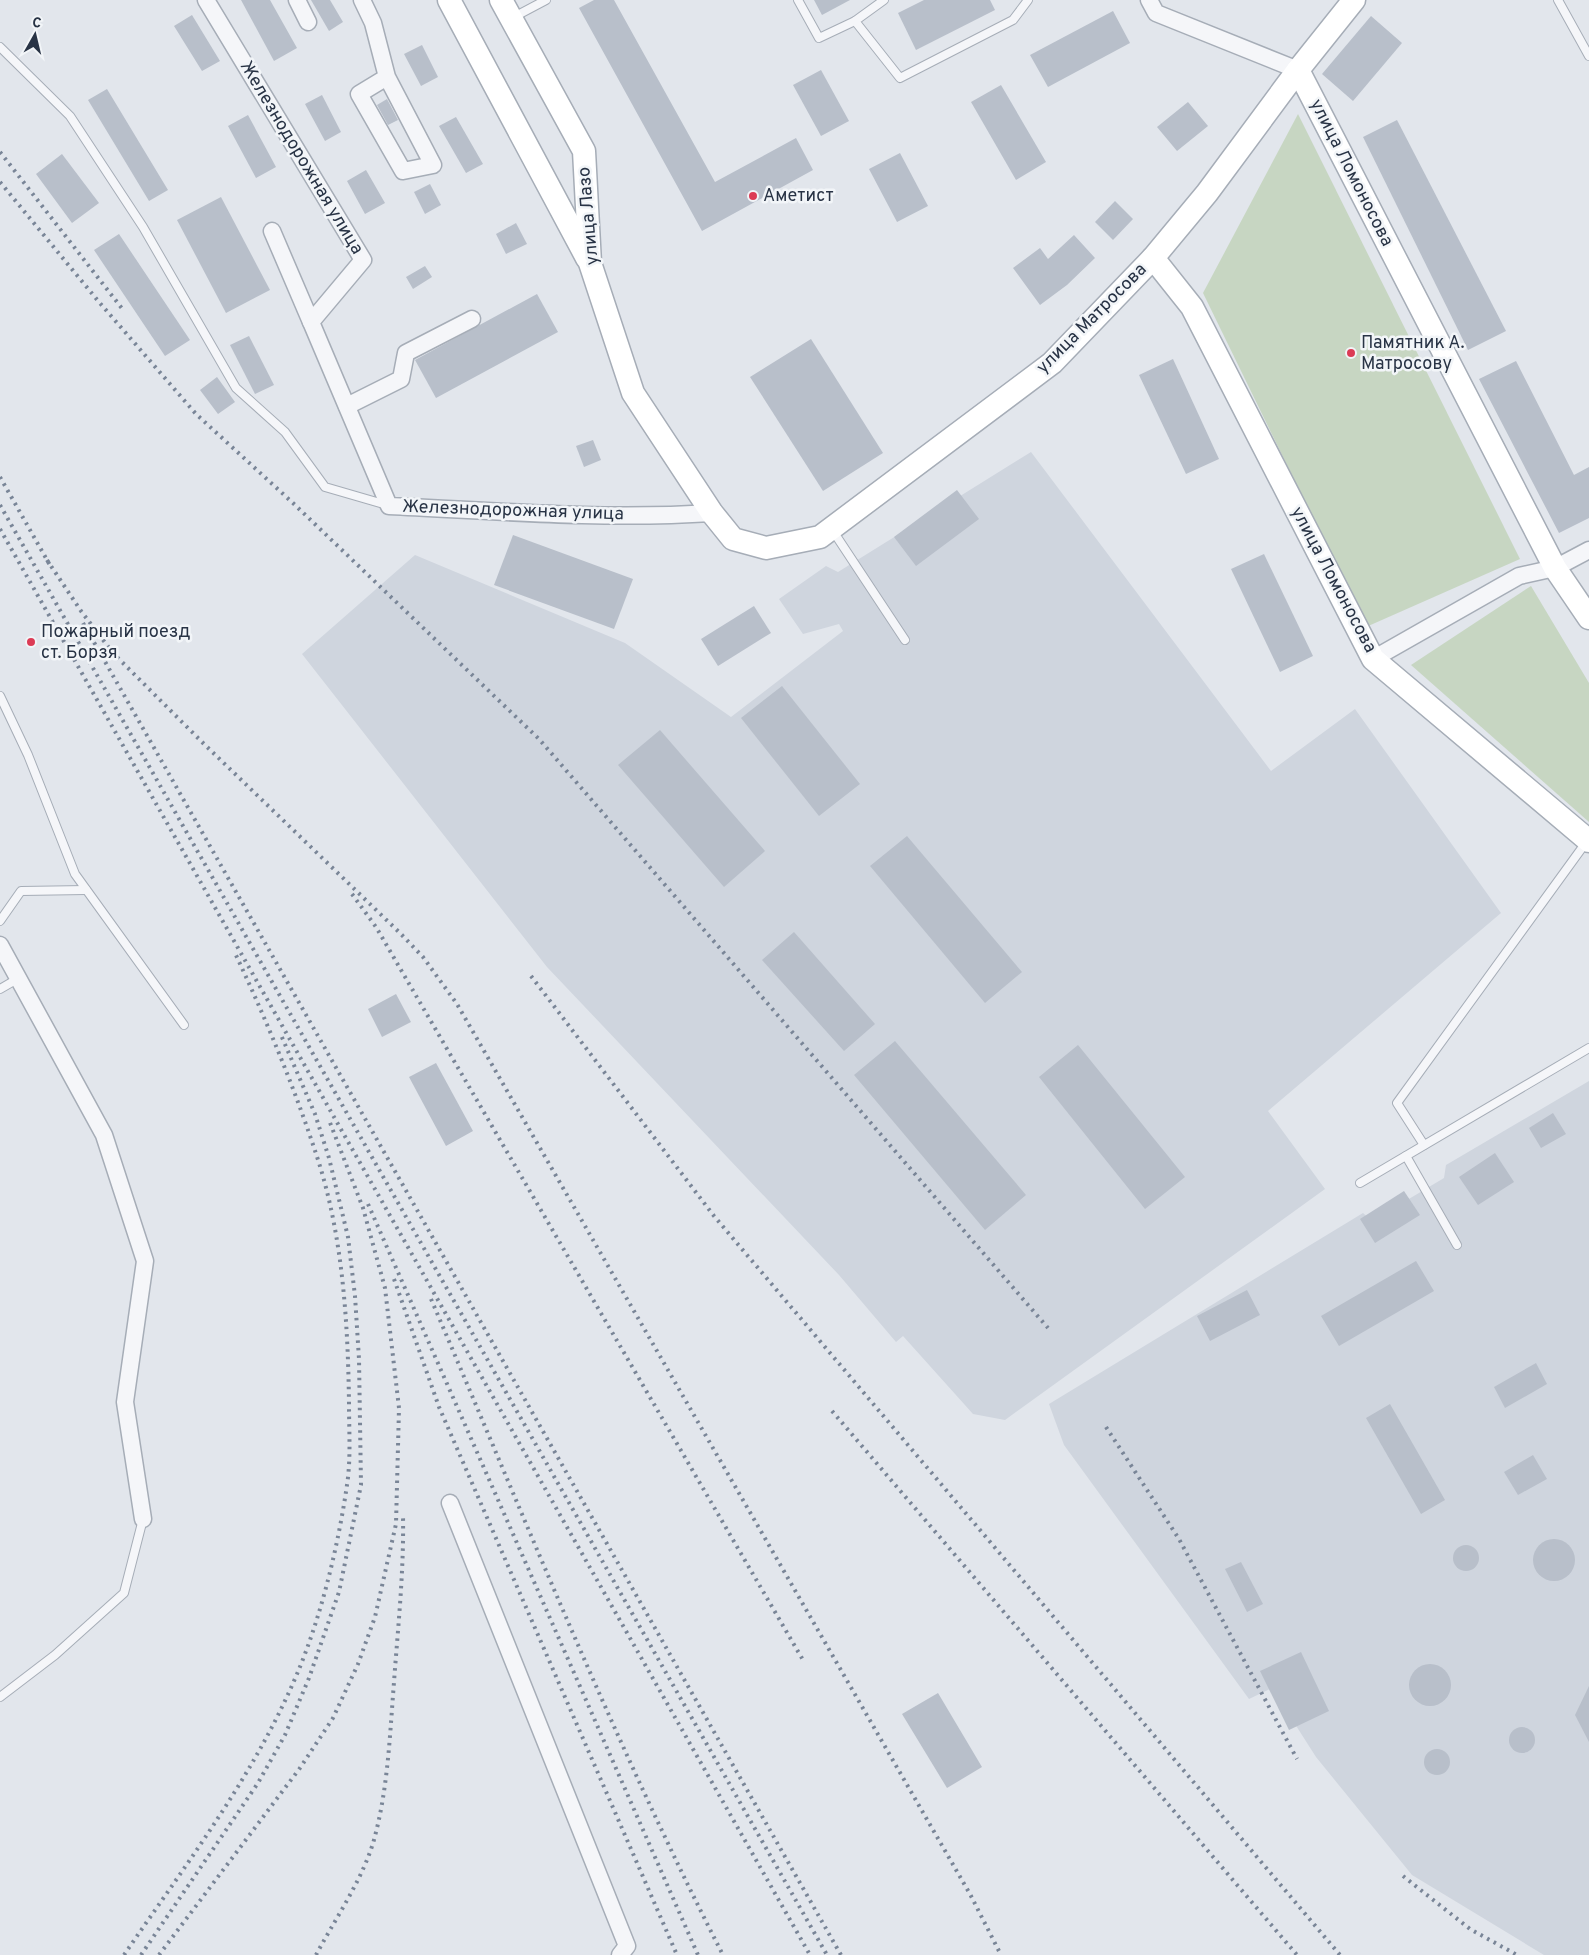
<svg xmlns="http://www.w3.org/2000/svg" width="1589" height="1955" font-family="Overpass,sans-serif">
	<style>
		.built { fill: #cfd5de }
		.green { fill: #c7d6c2 }
		.building { fill: #b8bfca }
		.lines { fill: none; stroke-linecap: round; stroke-linejoin: round }
		.lane-casing { stroke: #a6adb7; stroke-width: 10 }
		.street-casing { stroke: #a6adb7; stroke-width: 19 }
		.secondary-casing { stroke: #a6adb7; stroke-width: 25 }
		.lane { stroke: #f5f6f9; stroke-width: 8 }
		.street { stroke: #f5f6f9; stroke-width: 16 }
		.secondary { stroke: #fff; stroke-width: 22 }
		.rail { stroke: #798597; stroke-width: 4; stroke-dasharray: 2.5 5; stroke-linecap: butt }
		.poi-dot { fill: #dc3b55; stroke: #f2f5f8; stroke-width: 2 }
		.labels { text-anchor: middle; dominant-baseline: central; stroke-width: 5; stroke-linejoin: round; paint-order: stroke }
		.street-label { font-size: 18px; fill: #283345; stroke: #f2f5f8 }
		.poi-label { font-size: 18px; fill: #283345; stroke: #f2f5f8; text-anchor: start }
	</style>
	<rect width="100%" height="100%" fill="#e2e6ec"/>
	<g class="built">
		<polygon points="1031,452 1271,771 1355,709 1501,913 1268,1111 1325,1189 1005,1420 973,1414 903,1336 896,1342 839,1275 547,967 302,654 415,555 625,643 731,717 843,631 839,624 803,634 779,599 826,566 838,572"/>
		<polygon points="1589,1081 1589,1955 1544,1955 1412,1875 1316,1757 1272,1688 1249,1699 1064,1445 1049,1404 1363,1213 1372,1221 1444,1178 1446,1165"/>
	</g>
	<g class="green">
		<polygon points="1298,114 1520,559 1366,627 1203,293"/>
		<polygon points="1531,586 1589,683 1589,822 1411,665"/>
	</g>
	<g class="building">
		<polygon points="241,0 270,0 297,48 274,61"/>
		<polygon points="311,0 330,0 343,22 329,31"/>
		<polygon points="594,0 614,0 715,182 796,138 813,170 702,231 579,8"/>
		<polygon points="814,0 850,0 822,15"/>
		<polygon points="924,0 990,0 995,10 916,50 898,13"/>
		<polygon points="1113,11 1130,43 1048,87 1030,55"/>
		<polygon points="192,15 220,61 202,71 174,26"/>
		<polygon points="1371,16 1402,43 1353,101 1322,74"/>
		<polygon points="422,45 438,77 421,86 404,54"/>
		<polygon points="821,70 849,121 821,136 793,85"/>
		<polygon points="1001,85 1046,162 1016,180 971,102"/>
		<polygon points="107,89 168,190 149,201 88,100"/>
		<polygon points="322,95 341,132 325,141 305,104"/>
		<polygon points="387,99 398,120 388,125 377,105"/>
		<polygon points="1188,102 1208,126 1177,151 1157,127"/>
		<polygon points="248,115 276,167 256,178 228,126"/>
		<polygon points="456,117 483,164 466,173 439,126"/>
		<polygon points="1397,120 1506,331 1468,350 1363,137"/>
		<polygon points="900,153 928,206 897,222 869,169"/>
		<polygon points="62,154 99,203 72,223 36,174"/>
		<polygon points="366,170 385,203 365,214 347,181"/>
		<polygon points="430,184 441,205 425,214 414,192"/>
		<polygon points="221,197 270,290 226,313 177,220"/>
		<polygon points="1115,201 1133,219 1113,240 1095,222"/>
		<polygon points="516,223 527,244 506,254 496,234"/>
		<polygon points="119,234 190,340 165,356 94,250"/>
		<polygon points="1074,235 1095,258 1067,285 1040,305 1013,268 1040,248 1048,259"/>
		<polygon points="425,266 432,277 413,289 406,277"/>
		<polygon points="537,294 558,332 436,398 415,360"/>
		<polygon points="249,336 274,385 255,394 230,345"/>
		<polygon points="811,339 883,453 823,491 750,377"/>
		<polygon points="1173,359 1219,459 1186,474 1139,375"/>
		<polygon points="1516,361 1574,475 1589,467 1589,518 1559,533 1479,379"/>
		<polygon points="217,377 235,402 218,414 200,390"/>
		<polygon points="593,440 601,460 584,467 576,446"/>
		<polygon points="957,490 979,519 916,566 894,537"/>
		<polygon points="513,535 633,579 614,629 494,585"/>
		<polygon points="1264,554 1313,656 1280,672 1231,569"/>
		<polygon points="754,606 771,633 718,666 701,639"/>
		<polygon points="782,686 860,784 819,816 741,718"/>
		<polygon points="660,730 765,851 724,887 618,765"/>
		<polygon points="907,836 1022,972 985,1003 870,866"/>
		<polygon points="794,932 875,1024 844,1051 762,960"/>
		<polygon points="396,994 411,1022 382,1037 368,1009"/>
		<polygon points="895,1041 1026,1195 985,1230 854,1075"/>
		<polygon points="1078,1045 1185,1177 1145,1209 1039,1077"/>
		<polygon points="436,1063 473,1131 446,1146 409,1077"/>
		<polygon points="1553,1113 1566,1134 1541,1148 1529,1128"/>
		<polygon points="1495,1153 1514,1182 1478,1205 1459,1177"/>
		<polygon points="1404,1191 1420,1215 1375,1243 1360,1219"/>
		<polygon points="1416,1261 1434,1291 1339,1346 1321,1316"/>
		<polygon points="1247,1290 1260,1315 1210,1341 1197,1316"/>
		<polygon points="1536,1363 1547,1384 1505,1408 1494,1387"/>
		<polygon points="1390,1404 1445,1500 1421,1514 1366,1418"/>
		<polygon points="1533,1455 1547,1479 1518,1495 1504,1472"/>
		<circle cx="1554" cy="1560" r="21"/>
		<circle cx="1466" cy="1558" r="13"/>
		<polygon points="1241,1562 1263,1604 1247,1612 1225,1569"/>
		<polygon points="1301,1652 1329,1711 1289,1730 1260,1671"/>
		<circle cx="1430" cy="1685" r="21"/>
		<polygon points="1589,1686 1589,1742 1575,1715"/>
		<polygon points="938,1693 982,1767 947,1788 902,1714"/>
		<circle cx="1522" cy="1740" r="13"/>
		<circle cx="1437" cy="1762" r="13"/>
	</g>
	<g class="lines">
		<g class="lane-casing">
			<g id="lane">
				<polyline points="798,0 819,38 855,21"/>
				<polyline points="884,0 855,21 900,78 1013,20 1028,0"/>
				<polyline points="1558,0 1589,56"/>
				<polyline points="512,18 546,0"/>
				<polyline points="0,47 70,116 143,227 236,388 285,432 325,487 387,505"/>
				<polyline points="833,531 905,640"/>
				<polyline points="0,696 28,755 75,874 184,1025"/>
				<polyline points="0,921 21,891 86,890"/>
				<polyline points="0,989 19,978"/>
				<polyline points="1424,1145 1397,1103 1587,841"/>
				<polyline points="1406,1156 1457,1245"/>
				<polyline points="1360,1183 1589,1048"/>
				<polyline points="0,1697 55,1655 124,1593 143,1519"/>
			</g>
		</g>
		<g class="street-casing">
			<g id="street">
				<path d="M206,0l157,260 -52,62 78,184c107,5 215,14 323,7"/>
				<polyline points="297,0 308,22"/>
				<polyline points="362,0 373,23 387,77 433,165 403,171 359,94 387,77"/>
				<polyline points="1149,0 1156,13 1298,70"/>
				<polyline points="272,231 311,322"/>
				<polyline points="347,406 401,379 406,353 472,319"/>
				<polyline points="1373,659 1519,576 1555,568 1589,550"/>
				<polyline points="0,945 104,1135 145,1261 125,1402 143,1519"/>
				<polyline points="450,1503 627,1946 620,1955"/>
			</g>
		</g>
		<g class="secondary-casing">
			<g id="secondary">
				<polyline points="449,0 587,258"/>
				<polyline points="501,0 584,151 590,263 633,393 712,513 733,539 766,548 820,537 1052,363 1153,258 1207,193 1298,70 1354,0"/>
				<polyline points="1298,70 1555,568 1589,618"/>
				<polyline points="1153,258 1192,307 1373,659 1589,841"/>
			</g>
		</g>
		<use href="#lane" class="lane"/>
		<use href="#street" class="street"/>
		<use href="#secondary" class="secondary"/>
		<g class="rail">
			<polyline points="0,152 124,311"/>
			<polyline points="0,182 99,302 196,414 294,504 539,739 1048,1328"/>
			<polyline points="0,477 51,567"/>
			<polyline points="0,505 827,1955"/>
			<polyline points="0,529 810,1955"/>
			<polyline points="47,560 81,611 113,653 203,743 400,933 423,957 457,1004 970,1894 1001,1955"/>
			<polyline points="83,623 841,1955"/>
			<polyline points="352,894 376,927 803,1660"/>
			<polyline points="531,976 714,1216 1340,1955"/>
			<polyline points="368,1204 698,1955"/>
			<polyline points="394,1279 439,1407 677,1955"/>
			<path d="M431,1299c94,220 183,443 292,656"/>
			<polyline points="832,1411 1297,1955"/>
			<polyline points="1106,1427 1179,1539 1297,1759"/>
			<polyline points="1403,1876 1470,1929 1517,1955"/>
			<path d="M124,1955c62,-91 130,-179 173,-281 24,-57 41,-127 50,-189 4,-26 2,-54 2,-81 -1,-80 -6,-164 -30,-241 -23,-72 -53,-144 -85,-212"/>
			<polyline points="141,1955 258,1783 285,1735 309,1678 339,1592 361,1485 359,1359 355,1296 348,1237 329,1158 315,1114 281,1035"/>
			<polyline points="159,1955 300,1768 333,1718 358,1664 375,1617 396,1524 399,1408 385,1288 363,1208 329,1120"/>
			<path d="M316,1955c19,-36 49,-79 59,-119 13,-49 15,-103 19,-154 4,-55 10,-111 9,-167"/>
		</g>
	</g>
	<g class="poi-dot">
		<circle cx="753" cy="196" r="5"/>
		<circle cx="1351" cy="353" r="5"/>
		<circle cx="31" cy="642" r="5"/>
	</g>
	<g class="labels">
		<g class="street-label">
			<text transform="translate(301 158) rotate(59)">Железнодорожная улица</text>
			<text transform="translate(1351 173) rotate(63)">улица Ломоносова</text>
			<text transform="translate(589 216) rotate(-95)">улица Лазо</text>
			<text transform="translate(1092 319) rotate(-45)">улица Матросова</text>
			<text transform="translate(513 511) rotate(2)">Железнодорожная улица</text>
			<text transform="translate(1333 580) rotate(62)">улица Ломоносова</text>
		</g>
		<g class="poi-label">
			<text x="763" y="196">Аметист</text>
			<text x="1361" y="343">Памятник А.<tspan x="1361" dy="21">Матросову</tspan></text>
			<text x="41" y="632">Пожарный поезд<tspan x="41" dy="21">ст. Борзя</tspan></text>
		</g>
	</g>
	<g transform="translate(35 35) rotate(8)" stroke="#f2f5f8" stroke-width="4" paint-order="stroke">
	<path d="M0-4L9 19L0 12L-9 19Z" fill="#283345"/>
	<text y="-8" font-size="14" font-weight="bold" text-anchor="middle" fill="#283345">С</text>
	</g>
</svg>
